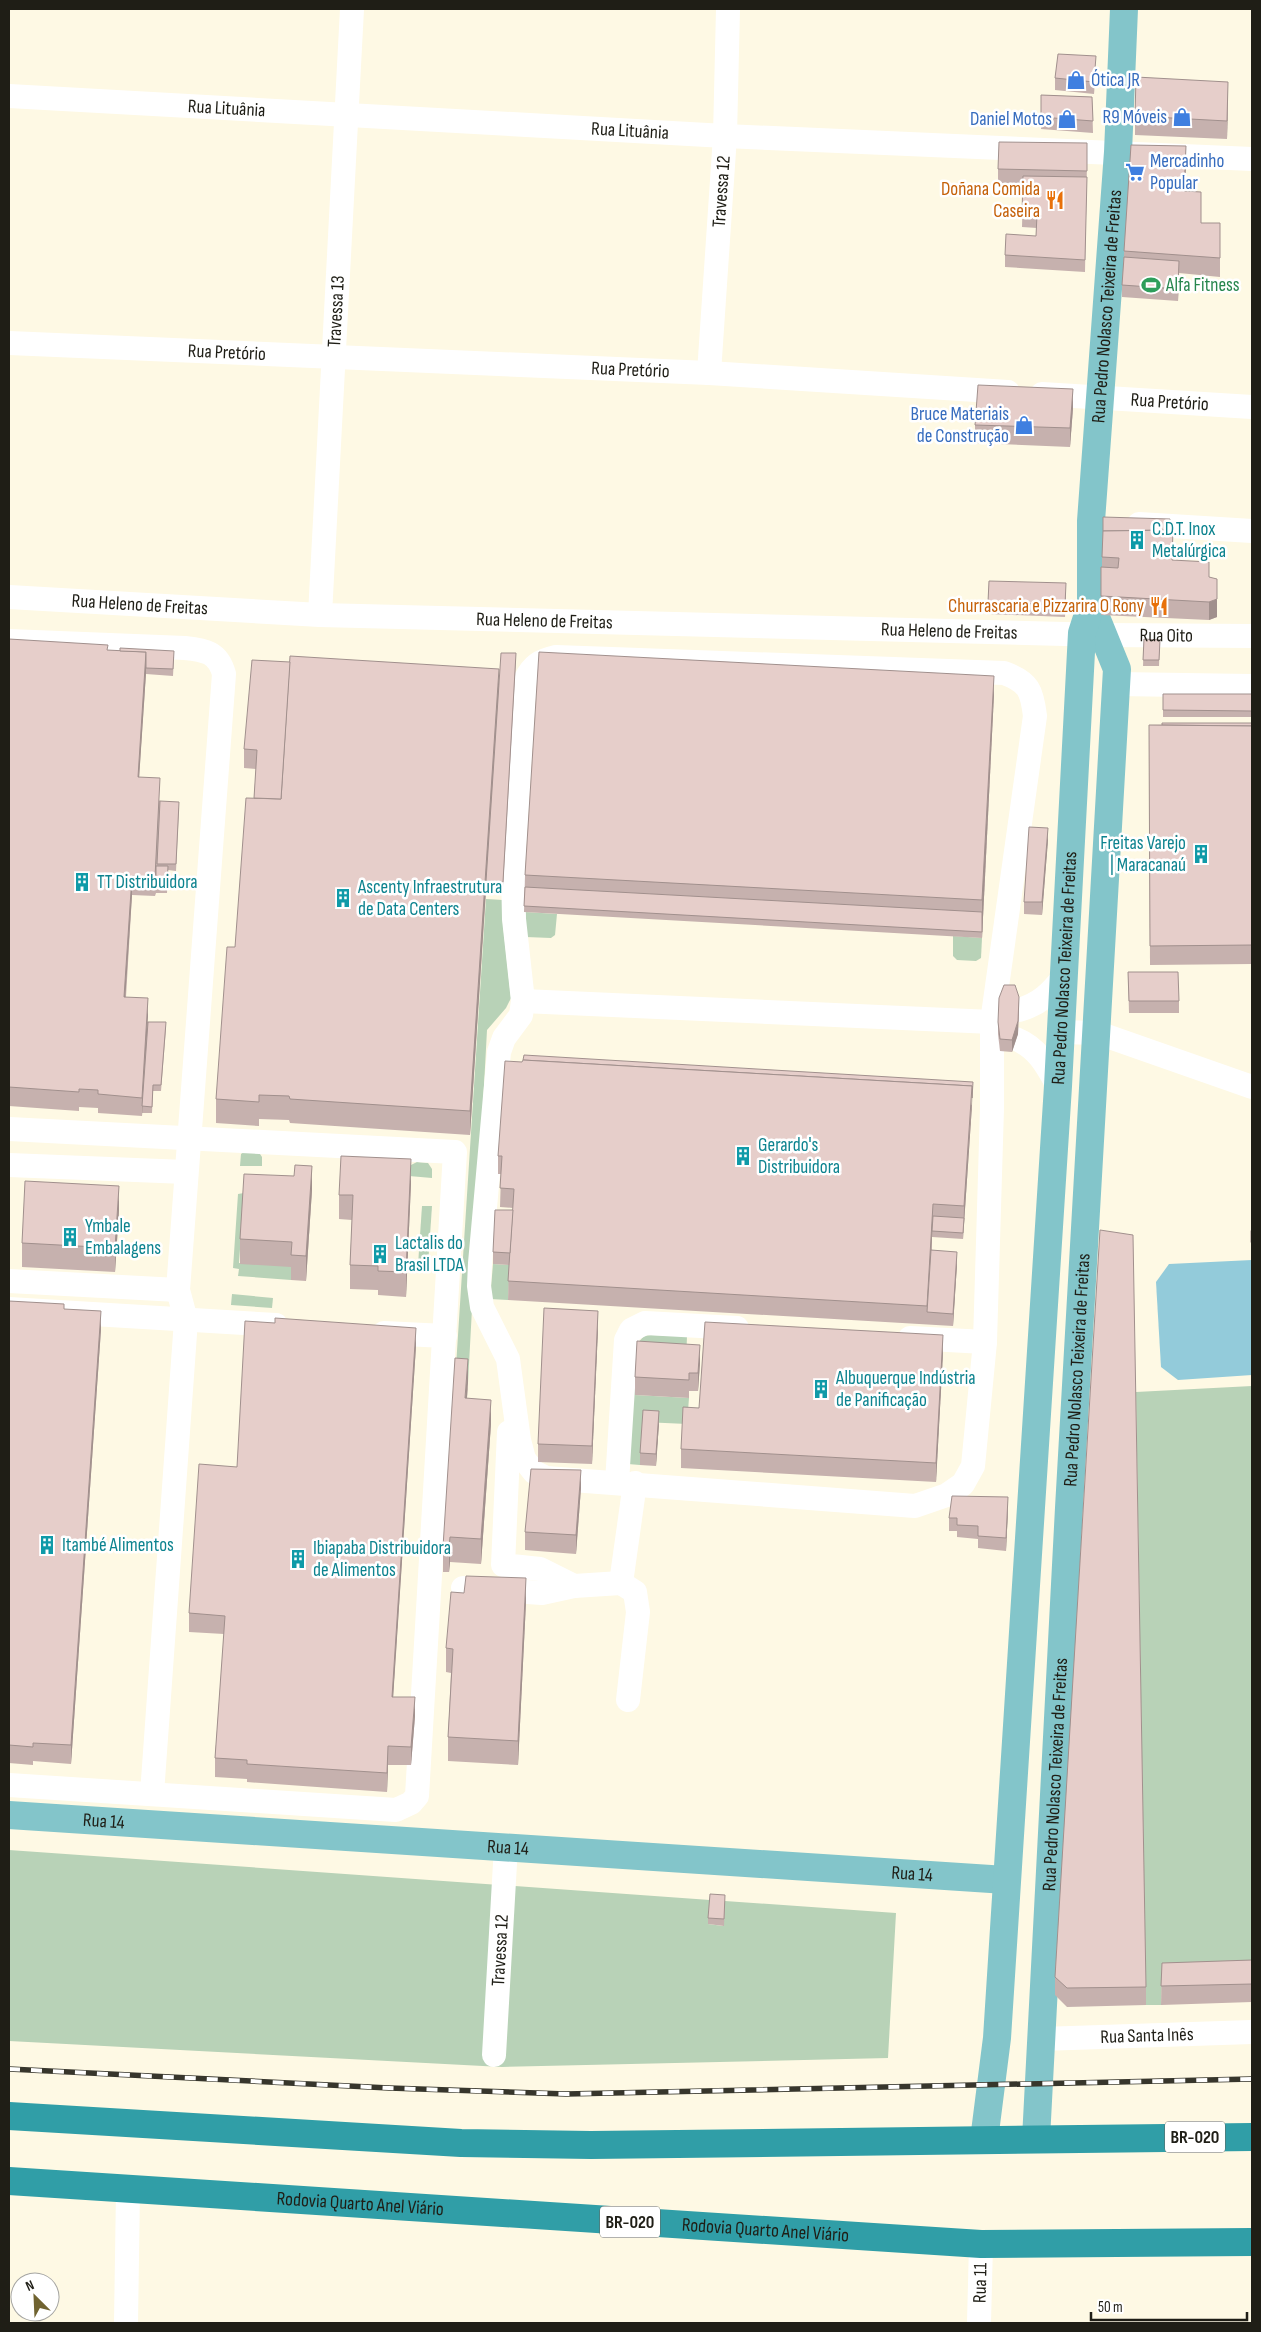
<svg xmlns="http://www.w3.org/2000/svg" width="1261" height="2332" font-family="'Sofia Sans Condensed',sans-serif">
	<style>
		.green { fill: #b8d2b7 }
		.water { fill: #93cbda }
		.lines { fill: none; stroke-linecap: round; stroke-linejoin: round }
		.minor { stroke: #fff; stroke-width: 24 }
		.major { stroke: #83c5ca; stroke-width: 28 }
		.highway { stroke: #309ea7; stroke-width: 28 }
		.rail-casing { stroke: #37362c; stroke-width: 5.5 }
		.rail { stroke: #fff; stroke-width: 4; stroke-dasharray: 11; stroke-linecap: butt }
		.wall { fill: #c6b1ae }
		.shaded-wall { fill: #a1908d }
		.building { fill: #e6ceca; stroke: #a1908d }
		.labels { text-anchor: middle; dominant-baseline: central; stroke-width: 5; stroke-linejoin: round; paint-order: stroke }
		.shield { fill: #fff; stroke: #62625c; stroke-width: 1 }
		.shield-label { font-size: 18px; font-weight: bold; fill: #1f1e16 }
		.shop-label { font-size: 19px; fill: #366cbe; stroke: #fff; text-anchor: end }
		.street-label { font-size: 19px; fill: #1f1e16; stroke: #fff }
		.food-label { font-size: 19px; fill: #c56008; stroke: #fff; text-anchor: end }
		.leisure-label { font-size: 19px; fill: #27864d; stroke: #fff; text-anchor: start }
		.culture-label { font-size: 19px; fill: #0d838f; stroke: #fff; text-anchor: start }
	</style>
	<rect width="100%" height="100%" fill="#fef9e4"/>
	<g class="green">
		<polygon points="486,899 503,900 502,915 511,998 506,1008 487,1030 468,1383 455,1382"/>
		<polygon points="525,912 557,914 555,935 551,938 526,937"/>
		<polygon points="953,936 982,938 981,958 976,961 957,960 953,956"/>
		<polygon points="247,1150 258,1151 262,1157 262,1166 240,1166 241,1154"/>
		<polygon points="417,1162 428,1163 432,1169 432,1178 409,1176 411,1165"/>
		<polygon points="244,1193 239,1263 292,1266 291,1280 238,1276 239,1269 233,1268 238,1194"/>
		<polygon points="422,1206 432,1206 428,1265 418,1265"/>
		<polygon points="493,1264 510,1265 508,1300 490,1299"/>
		<polygon points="232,1294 273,1298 272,1308 231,1305"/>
		<polygon points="651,1335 687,1336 686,1363 635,1395 689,1398 687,1424 643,1422 640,1465 628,1464 636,1345 644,1336"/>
		<polygon points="1252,1386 1252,1978 1162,1982 1161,2005 1146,2005 1136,1392"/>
		<polygon points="9,1850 710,1900 708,1924 723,1926 725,1901 896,1913 888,2058 502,2067 9,2041"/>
	</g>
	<polygon class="water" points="1252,1260 1252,1375 1178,1380 1161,1367 1156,1282 1169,1264"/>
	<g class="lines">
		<g class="minor">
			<path id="s1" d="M9,96l716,40 527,23"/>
			<path id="s2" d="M9,343l700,30 299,19"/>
			<path id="s3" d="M709,373l16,-237 3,-127"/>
			<path id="s4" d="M1042,394l210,13"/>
			<polyline points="1139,524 1252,531"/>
			<path id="s5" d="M9,597l311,18 784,20 148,1"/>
			<path id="s6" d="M320,615l32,-606"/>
			<path d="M9,641l176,7c20,2 33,4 39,26l-46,616 8,30 -34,474"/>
			<path d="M556,657l448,16c25,9 28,18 31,43l-43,306v86l-7,234 -12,124 -10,18 -16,11 -32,11 -369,-28 -12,-6 -10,-13 -5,-19 -11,-81 -26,-52 -3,-21 1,-23 19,-211 5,-14 17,-23 2,-14 -9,-82 -1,-49 12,-190c8,-15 14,-19 31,-23z"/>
			<polyline points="1116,684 1252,686"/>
			<polyline points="523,1001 992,1022 999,1016"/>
			<path d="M1019,1010c21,-6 32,-17 45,-34"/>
			<polyline points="1061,1032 1098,1033 1252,1087"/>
			<path d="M1016,1039c22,9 31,27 42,47"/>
			<polyline points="9,1129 455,1152 417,1796 411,1803 396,1810 9,1785"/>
			<polyline points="9,1165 186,1172"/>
			<polyline points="9,1281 178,1290"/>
			<polyline points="9,1309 276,1325"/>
			<polyline points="384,1333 445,1336"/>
			<polyline points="910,1338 985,1342"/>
			<polyline points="509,1432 503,1565 540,1569 574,1586"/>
			<polyline points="617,1482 626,1340 631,1330 645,1323 737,1328"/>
			<polyline points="463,1588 542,1593 574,1586 621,1583"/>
			<polyline points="628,1700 638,1612 635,1592 621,1583 635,1483"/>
			<path id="s7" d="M1041,2039l211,-7"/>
			<path id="s8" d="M494,2055l12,-209"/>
			<polyline points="126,2323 128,2190"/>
			<path id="s9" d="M979,2323l2,-79"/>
		</g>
		<g class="major">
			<path id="s10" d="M9,1815l997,65"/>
			<path id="s11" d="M1036,2139l33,-631 48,-839 -26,-64"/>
			<path id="s12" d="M984,2140l13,-102 61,-952 24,-453 9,-28v-84l27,-369 6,-143"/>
		</g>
		<g class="highway">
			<polyline points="9,2116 461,2143 591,2145 1252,2137"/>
			<path id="s13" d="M9,2181l972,63 271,-2"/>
		</g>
		<g class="rail-casing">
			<polyline id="rail" points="9,2069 389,2088 566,2094 1252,2079"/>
		</g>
		<use href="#rail" class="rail"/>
	</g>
	<g class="wall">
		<polygon points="1096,69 1094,94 1055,90 1055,78"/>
		<polygon points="1041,95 1092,97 1093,133 1041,129"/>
		<polygon points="1228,100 1227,139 1135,135 1135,116"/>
		<polygon points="1131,145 1186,165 1184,191 1201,223 1220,223 1220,277 1179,273 1178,301 1122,297 1122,285"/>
		<polygon points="1087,162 1085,272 1005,267 1005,255 1036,236 1037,228 1022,227 1023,188 998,187 998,169"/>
		<polygon points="1073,408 1070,447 975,443 975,425"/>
		<polygon points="1170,530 1172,560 1209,578 1217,617 1209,620 1101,615 1101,567 1102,567 1102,557"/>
		<polygon points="989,581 1066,595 1065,617 988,614"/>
		<polygon points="9,639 108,650 174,657 173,676 146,674 146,673 139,777 160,801 179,808 176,871 168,870 167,893 156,893 155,896 132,895 126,997 148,1022 166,1028 161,1091 153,1091 152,1113 142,1113 142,1116 98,1113 98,1108 79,1107 79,1111 9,1106"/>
		<polygon points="1144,639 1160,640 1159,666 1143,666"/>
		<polygon points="516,659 503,888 486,887 470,1135 290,1123 289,1120 259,1119 259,1126 216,1123 216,1099 254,798 256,769 244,768 244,749 499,687"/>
		<polygon points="994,694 982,938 524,912 525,875"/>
		<rect x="1163" y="694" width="89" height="23"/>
		<polygon points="1252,723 1252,964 1150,965 1149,725"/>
		<polygon points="1048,840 1042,915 1024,914 1024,902"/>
		<polygon points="1128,972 1179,1001 1179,1013 1129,1013"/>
		<polygon points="1019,1010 1018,1034 1012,1052 1000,1051 998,1034 998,1022"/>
		<polygon points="522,1062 972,1105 963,1239 932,1237 932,1250 957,1264 953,1326 508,1300 509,1265 493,1264 493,1252 513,1210 513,1208 500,1207 501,1174 498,1174 498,1156"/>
		<polygon points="294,1176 312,1190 306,1281 291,1280 291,1267 240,1264 240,1239"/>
		<polygon points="411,1183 406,1297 378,1295 378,1290 350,1289 350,1265 352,1220 339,1219 339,1195"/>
		<polygon points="119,1210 115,1272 22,1267 22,1243"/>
		<polygon points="9,1301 64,1309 101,1329 71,1764 33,1761 33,1765 9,1763"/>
		<polygon points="598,1329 592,1464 538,1462 538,1444"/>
		<polygon points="416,1346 393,1697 415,1716 411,1765 388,1765 387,1792 247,1782 247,1779 215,1777 215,1758 224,1634 189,1632 189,1613 237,1467"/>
		<polygon points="943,1353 936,1482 681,1468 681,1449 699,1408"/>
		<polygon points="700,1363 698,1391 689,1391 689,1398 635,1395 635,1377"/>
		<polygon points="468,1383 467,1399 491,1424 481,1564 450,1562 449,1572 443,1572 443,1547"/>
		<polygon points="659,1423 656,1466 640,1465 640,1453"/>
		<polygon points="581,1488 576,1554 525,1550 525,1532"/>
		<polygon points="1008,1510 1006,1551 978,1548 978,1539 957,1537 957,1531 949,1531 949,1518"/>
		<polygon points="526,1602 518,1765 448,1761 448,1737 451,1673 446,1672 446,1648"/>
		<polygon points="725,1901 724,1926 708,1924 708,1918"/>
		<polygon points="1252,1960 1252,2002 1161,2005 1162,1963"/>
		<polygon points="1055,1977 1146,1987 1146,2005 1067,2007 1055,1995"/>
	</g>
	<g class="shaded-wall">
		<polygon points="1228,82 1228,100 1227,139 1227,121"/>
		<polygon points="1186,146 1186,165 1184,209 1184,191"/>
		<polygon points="1179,261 1179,274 1178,301 1178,289"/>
		<polygon points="1073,389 1073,408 1070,447 1070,428"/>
		<polygon points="1217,599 1217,617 1209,620 1209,602"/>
		<polygon points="146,652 146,673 138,795 138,777"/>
		<polygon points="499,669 499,693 470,1135 470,1111"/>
		<polygon points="994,676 994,694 982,938 982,900"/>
		<polygon points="1048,828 1048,840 1042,915 1042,902"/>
		<polygon points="132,876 132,895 124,1016 124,997"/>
		<polygon points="1019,997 1018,1034 1012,1052 1012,1040"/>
		<polygon points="148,998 148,1017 142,1116 142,1098"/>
		<polygon points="973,1082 972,1105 963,1239 964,1206"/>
		<polygon points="411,1159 411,1183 406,1297 406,1272"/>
		<polygon points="312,1166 312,1190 306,1281 306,1256"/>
		<polygon points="119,1186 119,1210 115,1272 115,1248"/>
		<polygon points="933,1204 933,1222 927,1312"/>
		<polygon points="957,1252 957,1264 953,1326 953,1314"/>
		<polygon points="101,1311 101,1329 71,1764 71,1745"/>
		<polygon points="598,1311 598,1329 592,1464 592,1446"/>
		<polygon points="416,1328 416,1346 392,1715 392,1697"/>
		<polygon points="943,1335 943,1353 936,1482 936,1463"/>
		<polygon points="700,1345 700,1363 698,1391 698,1373"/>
		<polygon points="468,1359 468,1383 465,1423 465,1398"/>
		<polygon points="491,1400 491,1424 481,1564 481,1539"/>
		<polygon points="659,1411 659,1423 656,1466 656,1454"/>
		<polygon points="581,1470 581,1488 576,1554 576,1535"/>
		<polygon points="1008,1497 1008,1510 1006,1551 1006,1538"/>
		<polygon points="450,1537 450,1562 449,1572 449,1548"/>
		<polygon points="526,1578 526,1602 518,1765 518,1741"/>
		<polygon points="415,1697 415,1716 411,1765 411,1747"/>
		<polygon points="388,1746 388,1765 387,1792 387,1773"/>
	</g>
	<g class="building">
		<polygon points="1058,54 1096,56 1094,82 1055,78"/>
		<polygon points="1136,77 1228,82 1227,121 1135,116"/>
		<polygon points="1041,95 1092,97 1093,121 1041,117"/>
		<polygon points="999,142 1087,143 1087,171 998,169"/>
		<polygon points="1131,145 1186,146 1184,191 1201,192 1201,223 1220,223 1220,258 1124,251"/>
		<polygon points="1023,176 1087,177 1085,260 1005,255 1006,234 1036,236 1037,215 1022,214"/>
		<polygon points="1124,257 1179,261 1178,289 1122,285"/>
		<polygon points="978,385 1073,389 1070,428 975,425"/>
		<polygon points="1103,517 1170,519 1170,530 1103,531"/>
		<polygon points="1173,530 1172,560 1209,562 1209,577 1217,579 1217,599 1209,602 1101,596 1101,567 1118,568 1119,558 1102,557 1103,531"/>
		<polygon points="989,581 1066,583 1065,605 988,602"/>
		<polygon points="9,639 108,645 107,650 146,652 138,777 160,778 155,877 132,876 124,997 148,998 142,1098 98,1094 98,1090 79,1089 79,1092 9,1087"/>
		<polygon points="1144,639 1160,640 1159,660 1143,660"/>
		<polygon points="120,648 174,651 173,669 146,668 146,652 120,651"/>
		<polygon points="539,652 994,676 982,900 525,875"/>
		<polygon points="501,653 516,653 503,882 486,881"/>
		<polygon points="290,656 499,669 470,1111 290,1099 289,1096 259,1095 259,1102 216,1099 227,947 235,947 246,798 281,799"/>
		<polygon points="252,660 290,662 281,799 254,798 257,750 244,749"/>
		<polygon points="1163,694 1252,694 1252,711 1163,710"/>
		<polygon points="1162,723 1252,723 1252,726 1162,725"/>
		<polygon points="1149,725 1252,726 1252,945 1150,946"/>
		<polygon points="160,801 179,802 176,864 157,864"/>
		<polygon points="1029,827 1048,828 1042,902 1024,902"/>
		<polygon points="156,866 168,866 167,887 156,886"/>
		<polygon points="525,887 982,912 982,932 524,906"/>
		<polygon points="1128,972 1178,972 1179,1001 1129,1001"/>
		<polygon points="1004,985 1015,985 1019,997 1018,1021 1012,1040 1000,1039 998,1022 999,998"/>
		<polygon points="148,1022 166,1022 161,1085 153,1085 152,1107 142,1106"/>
		<polygon points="524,1055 973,1082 972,1098 972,1086 523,1060"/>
		<polygon points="523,1060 972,1086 964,1206 933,1204 927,1306 508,1281 514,1189 500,1188 502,1156 498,1156 505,1061 522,1062"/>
		<polygon points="341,1156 411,1159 406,1272 378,1271 378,1266 350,1265 353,1195 339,1195"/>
		<polygon points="295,1165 312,1166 306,1256 291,1255 292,1242 240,1239 244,1174 294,1176"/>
		<polygon points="25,1181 119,1186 115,1248 22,1243"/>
		<polygon points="495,1210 513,1210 510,1253 493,1252"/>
		<polygon points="933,1216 964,1218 963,1233 932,1231"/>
		<polygon points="1100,1230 1133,1235 1146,1987 1067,1988 1055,1977"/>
		<rect x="1251" y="1231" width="1" height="11"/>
		<polygon points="931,1250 957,1252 953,1314 927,1312"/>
		<polygon points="9,1301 64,1304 64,1309 101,1311 71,1745 33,1743 33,1747 9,1745"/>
		<polygon points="544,1308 598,1311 592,1446 538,1444"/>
		<polygon points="275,1318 416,1328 392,1697 415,1697 411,1747 388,1746 387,1773 247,1764 247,1760 215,1758 225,1616 189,1613 199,1464 237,1467 245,1321 275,1323"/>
		<polygon points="705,1322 943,1335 936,1463 681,1449 683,1407 699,1408"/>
		<polygon points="637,1341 700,1345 698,1373 689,1373 689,1380 635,1377"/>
		<polygon points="455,1358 468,1359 465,1398 491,1400 481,1539 450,1537 449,1548 443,1547"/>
		<polygon points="643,1410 659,1411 656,1454 640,1453"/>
		<polygon points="531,1469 581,1470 576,1535 525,1532"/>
		<polygon points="952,1496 1008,1497 1006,1538 978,1536 978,1526 957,1525 957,1518 949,1518"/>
		<polygon points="466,1576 526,1578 518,1741 448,1737 453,1649 446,1648 451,1592 464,1593"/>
		<polygon points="710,1894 725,1895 724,1919 708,1918"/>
		<polygon points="1252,1960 1252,1984 1161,1986 1162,1963"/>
	</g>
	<defs>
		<g id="shop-bare" transform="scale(1.5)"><path d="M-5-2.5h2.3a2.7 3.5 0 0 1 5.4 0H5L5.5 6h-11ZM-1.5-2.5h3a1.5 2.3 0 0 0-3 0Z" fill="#3f7fe0" stroke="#fff" stroke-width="2.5" paint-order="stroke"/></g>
		<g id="supermarket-bare" transform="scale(1.5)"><path d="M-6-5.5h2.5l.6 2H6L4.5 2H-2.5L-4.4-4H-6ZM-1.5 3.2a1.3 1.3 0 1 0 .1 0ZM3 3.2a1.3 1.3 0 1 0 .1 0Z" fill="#3f7fe0" stroke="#fff" stroke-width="2.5" paint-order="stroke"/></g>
		<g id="restaurant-bare" transform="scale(1.5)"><path d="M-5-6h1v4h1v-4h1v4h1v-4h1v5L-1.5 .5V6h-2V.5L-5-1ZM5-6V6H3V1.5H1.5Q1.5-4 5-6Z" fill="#e8710a" stroke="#fff" stroke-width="2.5" paint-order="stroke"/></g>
		<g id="stadium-bare" transform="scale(1.5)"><path d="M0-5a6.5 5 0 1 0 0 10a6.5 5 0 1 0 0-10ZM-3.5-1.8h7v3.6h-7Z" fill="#2e9e5b" stroke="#fff" stroke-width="2.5" paint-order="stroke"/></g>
		<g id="building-bare" transform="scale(1.5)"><path d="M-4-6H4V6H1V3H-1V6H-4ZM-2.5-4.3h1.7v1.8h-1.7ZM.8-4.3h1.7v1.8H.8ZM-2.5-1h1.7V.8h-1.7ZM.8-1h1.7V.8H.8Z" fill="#0f9aa8" stroke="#fff" stroke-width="2.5" paint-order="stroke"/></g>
	</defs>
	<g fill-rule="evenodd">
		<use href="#shop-bare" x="1076" y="80"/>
		<use href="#shop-bare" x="1182" y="117"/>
		<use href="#shop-bare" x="1067" y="119"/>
		<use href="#supermarket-bare" x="1135" y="172"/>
		<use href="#restaurant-bare" x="1055" y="200"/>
		<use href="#stadium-bare" x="1151" y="285"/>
		<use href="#shop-bare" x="1024" y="425"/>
		<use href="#building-bare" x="1137" y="540"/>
		<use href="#restaurant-bare" x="1159" y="606"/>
		<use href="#building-bare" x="1201" y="854"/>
		<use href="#building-bare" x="82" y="882"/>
		<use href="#building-bare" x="343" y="898"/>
		<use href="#building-bare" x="743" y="1156"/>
		<use href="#building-bare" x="70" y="1237"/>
		<use href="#building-bare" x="380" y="1254"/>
		<use href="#building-bare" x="821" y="1389"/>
		<use href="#building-bare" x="47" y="1545"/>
		<use href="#building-bare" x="298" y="1559"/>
	</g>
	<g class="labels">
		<g class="shield">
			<rect x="1165" y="2121.5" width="60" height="31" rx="4"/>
			<rect x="600" y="2206.5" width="60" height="31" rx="4"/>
		</g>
		<g class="shield-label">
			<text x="1195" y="2137">BR-020</text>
			<text x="630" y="2222">BR-020</text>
		</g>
		<g class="shop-label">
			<text x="1091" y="80" text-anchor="start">Ótica JR</text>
			<text x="1167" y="117">R9 Móveis</text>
			<text x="1052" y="119">Daniel Motos</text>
			<text x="1150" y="161" text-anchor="start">Mercadinho<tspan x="1150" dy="22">Popular</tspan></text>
			<text x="1009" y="414">Bruce Materiais<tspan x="1009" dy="22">de Construção</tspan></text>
		</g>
		<g class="street-label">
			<text stroke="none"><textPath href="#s1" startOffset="218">Rua Lituânia</textPath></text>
			<text stroke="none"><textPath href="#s1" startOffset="622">Rua Lituânia</textPath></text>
			<text stroke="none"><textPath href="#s3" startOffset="182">Travessa 12</textPath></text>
			<text stroke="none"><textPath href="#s12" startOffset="1839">Rua Pedro Nolasco Teixeira de Freitas</textPath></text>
			<text stroke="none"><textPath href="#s6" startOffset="304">Travessa 13</textPath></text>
			<text stroke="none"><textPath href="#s2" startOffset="218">Rua Pretório</textPath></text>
			<text stroke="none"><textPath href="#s2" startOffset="622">Rua Pretório</textPath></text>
			<text stroke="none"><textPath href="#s4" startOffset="128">Rua Pretório</textPath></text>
			<text stroke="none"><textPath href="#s5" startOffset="131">Rua Heleno de Freitas</textPath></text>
			<text stroke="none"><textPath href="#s5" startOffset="536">Rua Heleno de Freitas</textPath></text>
			<text stroke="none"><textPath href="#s5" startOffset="941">Rua Heleno de Freitas</textPath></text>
			<text stroke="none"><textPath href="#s5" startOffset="1158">Rua Oito</textPath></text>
			<text stroke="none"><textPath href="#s12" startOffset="1175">Rua Pedro Nolasco Teixeira de Freitas</textPath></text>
			<text stroke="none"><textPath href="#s11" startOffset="770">Rua Pedro Nolasco Teixeira de Freitas</textPath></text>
			<text stroke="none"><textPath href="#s11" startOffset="365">Rua Pedro Nolasco Teixeira de Freitas</textPath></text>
			<text stroke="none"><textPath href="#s10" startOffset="95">Rua 14</textPath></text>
			<text stroke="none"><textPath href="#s10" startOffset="500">Rua 14</textPath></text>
			<text stroke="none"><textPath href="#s10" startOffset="905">Rua 14</textPath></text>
			<text stroke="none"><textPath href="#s8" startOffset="105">Travessa 12</textPath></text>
			<text stroke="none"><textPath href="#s7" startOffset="106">Rua Santa Inês</textPath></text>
			<text stroke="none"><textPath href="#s13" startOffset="352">Rodovia Quarto Anel Viário</textPath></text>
			<text stroke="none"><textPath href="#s13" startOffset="758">Rodovia Quarto Anel Viário</textPath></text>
			<text stroke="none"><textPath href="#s9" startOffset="40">Rua 11</textPath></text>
		</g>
		<g class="food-label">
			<text x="1040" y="189">Doñana Comida<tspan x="1040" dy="22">Caseira</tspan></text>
			<text x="1144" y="606">Churrascaria e Pizzarira O Rony</text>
		</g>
		<g class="leisure-label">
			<text x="1166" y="285">Alfa Fitness</text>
		</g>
		<g class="culture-label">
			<text x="1152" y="529">C.D.T. Inox<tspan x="1152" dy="22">Metalúrgica</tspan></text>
			<text x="1186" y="843" text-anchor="end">Freitas Varejo<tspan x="1186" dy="22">| Maracanaú</tspan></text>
			<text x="97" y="882">TT Distribuidora</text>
			<text x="358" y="887">Ascenty Infraestrutura<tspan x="358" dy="22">de Data Centers</tspan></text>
			<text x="758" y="1145">Gerardo's<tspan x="758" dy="22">Distribuidora</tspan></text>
			<text x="85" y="1226">Ymbale<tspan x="85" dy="22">Embalagens</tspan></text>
			<text x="395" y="1243">Lactalis do<tspan x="395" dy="22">Brasil LTDA</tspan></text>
			<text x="836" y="1378">Albuquerque Indústria<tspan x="836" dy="22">de Panificação</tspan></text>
			<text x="62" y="1545">Itambé Alimentos</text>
			<text x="313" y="1548">Ibiapaba Distribuidora<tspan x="313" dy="22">de Alimentos</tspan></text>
		</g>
	</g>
	<rect width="1261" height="2332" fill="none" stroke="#1f1e16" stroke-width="20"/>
	<g transform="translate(35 2297) rotate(336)"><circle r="24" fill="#ffffff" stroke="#a5a5a2"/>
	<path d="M0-4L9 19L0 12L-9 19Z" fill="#706330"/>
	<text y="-8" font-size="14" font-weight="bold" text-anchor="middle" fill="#1f1e16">N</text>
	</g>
	<path d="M1091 2312v8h156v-8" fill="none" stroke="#1f1e16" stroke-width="2.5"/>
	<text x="1098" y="2312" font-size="15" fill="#1f1e16" stroke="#ffffff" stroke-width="4" paint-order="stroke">50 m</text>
</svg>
